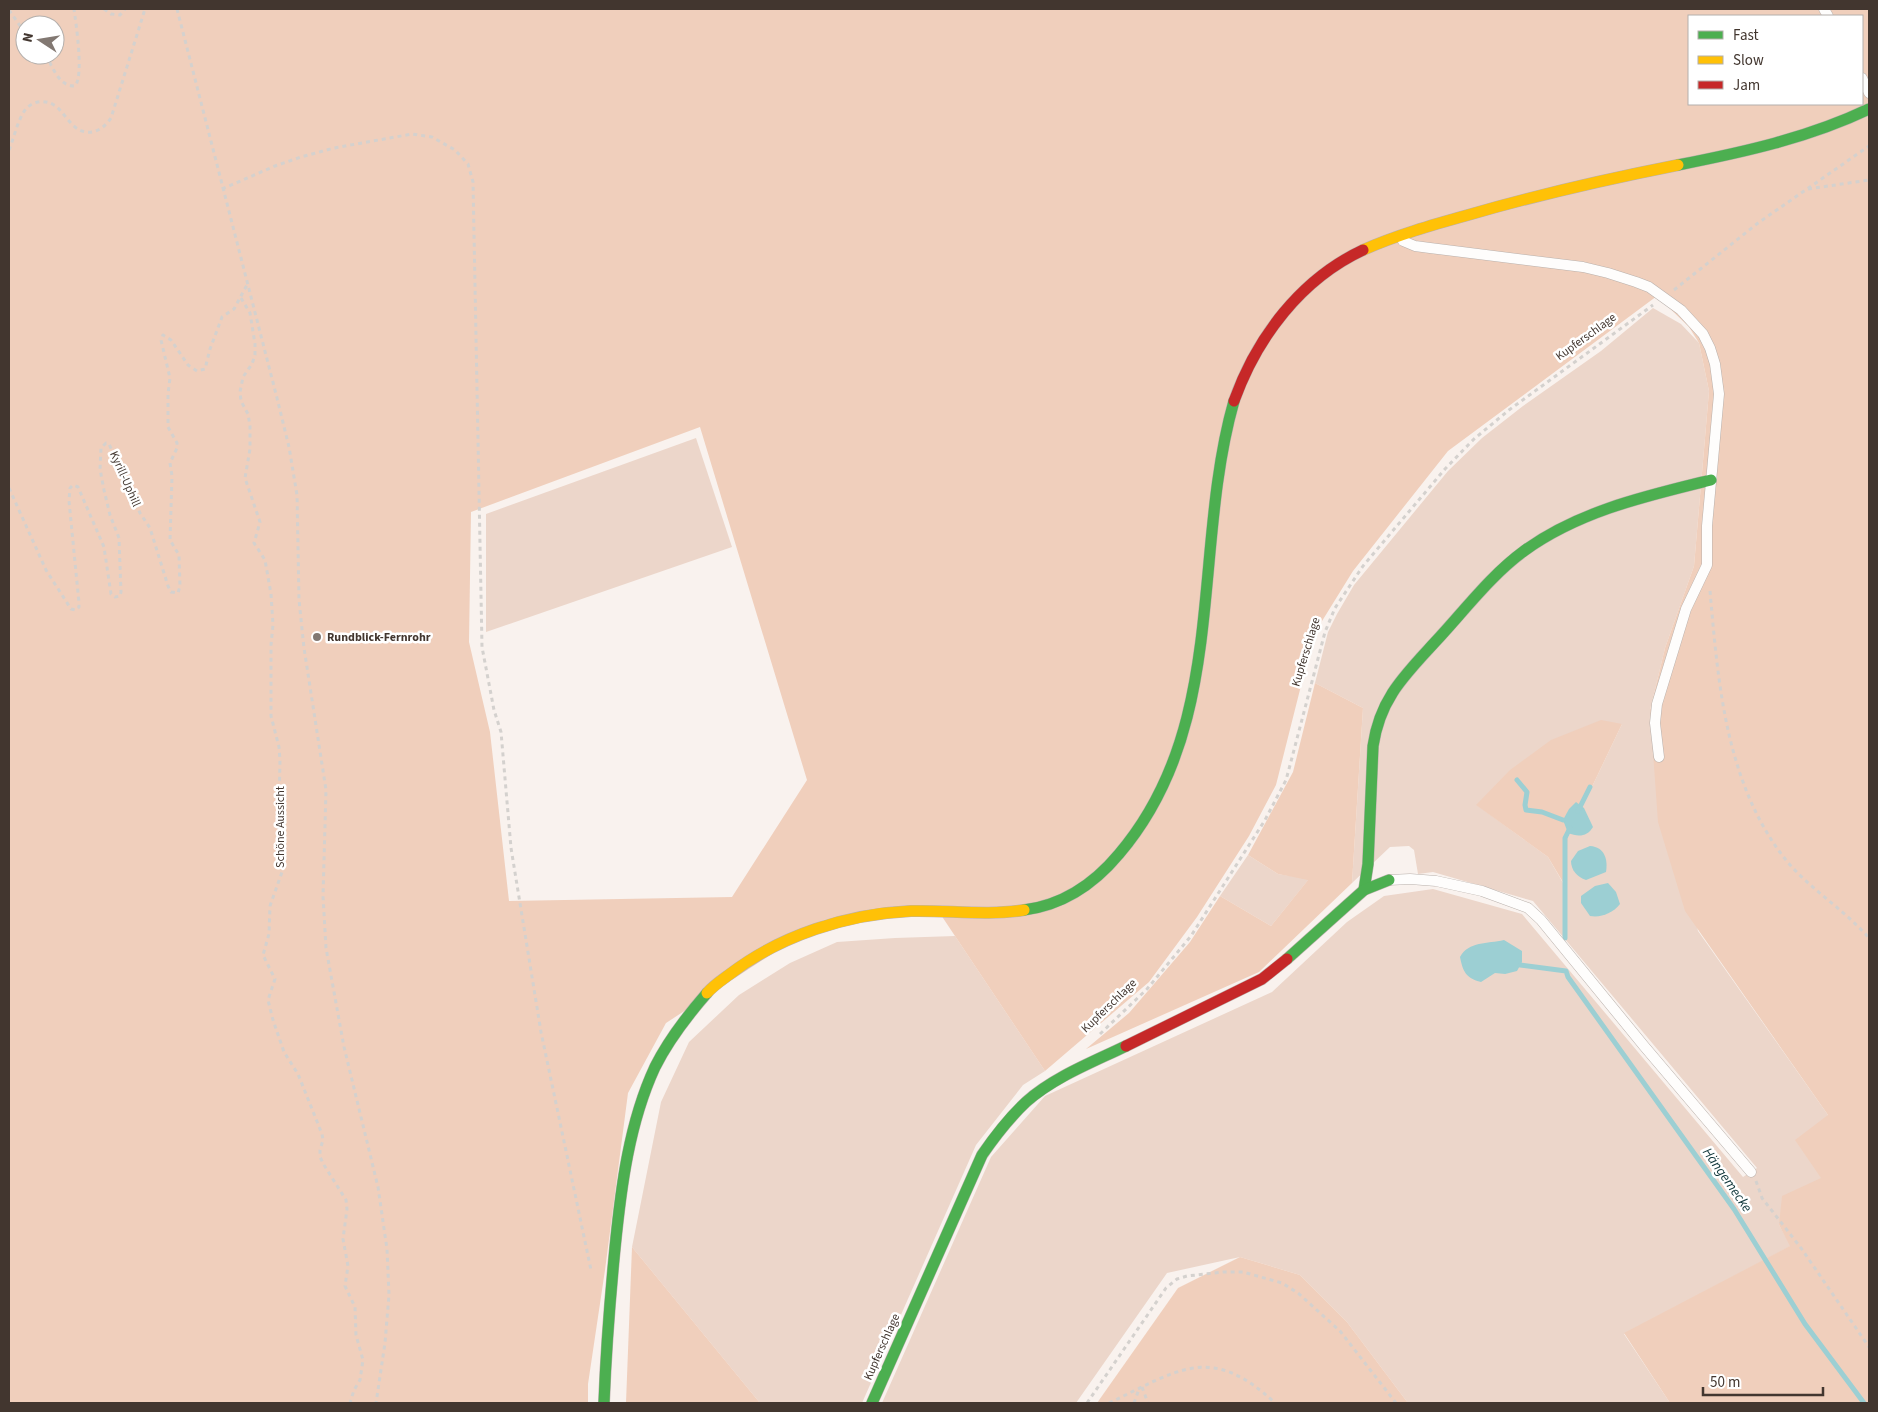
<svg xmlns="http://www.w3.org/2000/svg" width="1878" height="1412" font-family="'Source Sans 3',sans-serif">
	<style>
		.green { fill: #ecd6ca; fill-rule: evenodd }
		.forest { fill: #f0cfbc; fill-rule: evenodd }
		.water { fill: #9ccfd3 }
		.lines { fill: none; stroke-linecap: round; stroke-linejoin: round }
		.stream { stroke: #9ccfd3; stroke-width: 5 }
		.lane-casing { stroke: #b9b1ac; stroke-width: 11 }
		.fast-casing { stroke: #b9b1ac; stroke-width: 12 }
		.slow-casing { stroke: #b9b1ac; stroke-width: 12 }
		.jam-casing { stroke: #b9b1ac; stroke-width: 12 }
		.path { stroke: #d4d1ce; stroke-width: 3; stroke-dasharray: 4 4; stroke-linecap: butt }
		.lane { stroke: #fefdfc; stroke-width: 10 }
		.fast { stroke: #4caf50; stroke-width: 11 }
		.slow { stroke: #ffc107; stroke-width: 11 }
		.jam { stroke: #c62828; stroke-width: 11 }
		.poi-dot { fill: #827872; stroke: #fff; stroke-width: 2 }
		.labels { text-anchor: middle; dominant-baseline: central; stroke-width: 5; stroke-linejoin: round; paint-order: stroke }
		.street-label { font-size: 12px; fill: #42362f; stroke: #fff }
		.poi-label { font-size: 12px; font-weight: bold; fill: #42362f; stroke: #fff; text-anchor: start }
		.water-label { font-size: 14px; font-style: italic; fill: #10363a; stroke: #fff }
	</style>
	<rect width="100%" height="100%" fill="#f9f2ee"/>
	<g class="green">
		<path d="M1653,308l28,16 18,19 10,48 -15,175 -29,82 -15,62 48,221 130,184 -6,63 -43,47 12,21 -167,88 46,69h-262l-61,-81 -47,-47 -60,-18 -73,16 -91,130h-194l109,-246 54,-61 227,-104 75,-70 37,-26 49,-7 89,25 221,263 14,-9 -224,-267 -100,-29 -15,2 -4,-24 -5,-4 -19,1 -38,36 11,-175 -48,-25 13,-51 9,-18 17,-29 94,-114 34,-33 41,-32 78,-55zM1622,724l-54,113 -2,51 -18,-31 -71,-52z"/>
		<polygon points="696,438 732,547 486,632 486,514"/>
		<polygon points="1248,855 1278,874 1309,879 1271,926 1220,896"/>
		<polygon points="955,936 1045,1071 1023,1085 976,1145 862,1403 760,1403 632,1247 661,1102 689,1042 739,995 790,963 837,942 895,938"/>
	</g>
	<g class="forest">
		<path d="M9,9h1860v1394h-199l-46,-70 166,-87 -11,-21 3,-29 39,-18 -26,-38 33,-25 -143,-204 -27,-89 -8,-112 15,-62 29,-82 15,-175 -10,-48 -10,-16 -32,-31 -209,155 -95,120 -39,63 -38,151 -27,51 -52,81 -48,65 -104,89 -110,-165 -111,14 -158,103 -38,70 -23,177 -17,114v19h-579zM1689,16h173v88h-173zM25,25h30v30h-30zM700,427l107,353 -75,117 -223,4 -19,-169 -21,-90 2,-130z"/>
		<polygon points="1315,683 1363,708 1352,883 1259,972 1086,1049 1129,1013 1190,942 1220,896 1271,926 1308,880 1278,874 1248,855 1293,772"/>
		<polygon points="1601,720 1622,724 1568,837 1567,889 1548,857 1476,805 1510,770 1551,740"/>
		<polygon points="632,1247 760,1403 626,1403"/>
		<polygon points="1240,1257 1300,1275 1347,1322 1408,1403 1097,1403 1178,1288"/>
	</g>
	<g class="water">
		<path d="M1576,802l8,6 9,19c-6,10 -15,10 -25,6l-5,-13 6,-11z"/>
		<path d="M1590,846c15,1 18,14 16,26l-20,8c-9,-3 -15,-10 -15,-19l7,-10z"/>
		<path d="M1608,883l8,9 4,12c-7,9 -19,14 -30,12l-9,-13v-7l14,-10z"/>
		<path d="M1504,940l18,11v11l-5,9 -12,3 -10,-1 -14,9c-15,-4 -18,-10 -21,-25 9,-16 27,-13 44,-17z"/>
	</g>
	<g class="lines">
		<g class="stream">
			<polyline points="1517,780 1527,792 1525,805 1526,810 1542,812 1563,820"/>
			<polyline points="1578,811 1590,787"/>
			<polyline points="1565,938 1565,838 1570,828"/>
			<polyline points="1520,965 1566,971 1568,977 1734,1209 1805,1324 1864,1403"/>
		</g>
		<g class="lane-casing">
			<g id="lane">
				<polyline points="1824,9 1828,16"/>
				<polyline points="1862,78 1869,93"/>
				<polyline points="1403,241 1415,246 1430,248 1583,267 1608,273 1636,282 1649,287 1681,310 1703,334 1710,348 1715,364 1719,394 1707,526 1707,565 1686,609 1657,704 1655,723 1659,757"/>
				<polyline points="1389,880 1410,879 1436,881 1482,891 1528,908 1541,920 1644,1046 1751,1172"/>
			</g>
		</g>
		<g class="fast-casing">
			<g id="fast">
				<path d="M1678,165c66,-13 130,-27 191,-56"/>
				<path d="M1364,890l4,-26 5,-118c7,-48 32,-71 63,-105 28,-30 55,-66 88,-90 55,-40 122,-55 187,-71"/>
				<path d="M1024,910c40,-5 70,-26 95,-56 110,-129 72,-302 115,-453"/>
				<polyline points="1287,959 1364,890 1389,880"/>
				<path d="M604,1403c2,-52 6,-104 11,-155 6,-61 14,-125 40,-181 14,-28 32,-51 52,-74"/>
				<path d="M872,1403l110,-248c13,-19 27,-37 44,-53 28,-25 67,-40 100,-56"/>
			</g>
		</g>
		<g class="slow-casing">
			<g id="slow">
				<path d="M1363,250c34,-15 69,-25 105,-35 69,-20 139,-36 210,-50"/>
				<path d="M707,993c7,-8 15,-13 23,-19 51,-39 117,-60 181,-63 37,-1 76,5 113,-1"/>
			</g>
		</g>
		<g class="jam-casing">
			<g id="jam">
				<path d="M1234,401c23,-64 67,-122 129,-151"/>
				<polyline points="1126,1046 1262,979 1287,959"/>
			</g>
		</g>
		<g class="path">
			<polyline points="104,9 111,14 120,15 125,9"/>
			<polyline points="177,9 277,398 289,447 297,495 299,600 304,648 326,790 323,896 326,948 344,1047 378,1187 387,1249 389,1295 385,1343 376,1403"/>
			<polyline points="9,10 25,33"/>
			<path d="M46,55c6,11 13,32 29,31 9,-10 1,-62 -1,-77"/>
			<path d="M9,150c5,-12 8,-28 16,-40 3,-4 8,-7 13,-8 20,-3 25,15 37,25 14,11 28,3 36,-9l34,-109"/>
			<polyline points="222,189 275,166 301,157 334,148 412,134 432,137 455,150 468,164 473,182 482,647 494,710 501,732 511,848 541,1032 591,1270"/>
			<polyline points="1808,189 1869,180"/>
			<polyline points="1674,290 1758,223 1869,146"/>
			<polyline points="241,298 250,313 255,344 255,355 252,364 243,377 240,392 241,401 248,414 250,426 250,449 245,478 260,522 254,543 265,560 271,594 273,625 271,645 271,716 279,747 280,760 278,848 282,872 270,906 269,934 263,955 275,979 268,1000 273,1020 284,1052 298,1074 322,1134 323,1140 320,1150 320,1157 324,1165 346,1200 347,1209 343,1239 348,1266 345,1286 355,1307 356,1335 363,1360 360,1380 354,1390 350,1403"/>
			<polyline points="9,488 46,570 71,609 76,610 79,607 79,603 69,501 70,488 73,485 78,487 104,547 111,594 115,597 120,596 121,592 119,538 110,515 104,490 100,469 101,448 106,443 109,444 140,513 150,528 168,586 171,592 178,593 180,586 179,555 170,540 172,476 170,463 177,448 177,443 168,427 168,394 170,378 161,340 163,335 171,340 188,365 197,371 205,369 210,349 222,317 234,309 248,283"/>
			<path d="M1710,591c8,90 15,188 72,264 24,32 61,53 87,83"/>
			<polyline points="1100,1034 1147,989 1191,936 1265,820 1286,780 1289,769 1325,632 1335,608 1363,566 1445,469 1474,439 1509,410 1653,305"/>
			<polyline points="1756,1181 1762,1198 1801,1248 1869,1347"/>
			<polyline points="1142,1387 1148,1403"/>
			<polyline points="1087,1403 1166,1288 1177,1279 1187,1276 1223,1272 1243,1272 1282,1283 1298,1293 1340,1331 1396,1403"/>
			<path d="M1109,1403c68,-32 101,-61 166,0"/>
			<polyline points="1134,1403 1139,1389"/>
		</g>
		<use href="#lane" class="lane"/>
		<use href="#fast" class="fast"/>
		<use href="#slow" class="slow"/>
		<use href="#jam" class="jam"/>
	</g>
	<circle class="poi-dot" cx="317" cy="637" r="5"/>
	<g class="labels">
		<g class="street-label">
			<text transform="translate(1586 337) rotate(-36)">Kupferschlage</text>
			<text transform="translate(125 479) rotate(66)">Kyrill-Uphill</text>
			<text transform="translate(1306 652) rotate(-73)">Kupferschlage</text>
			<text transform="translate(280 827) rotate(-90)">Schöne Aussicht</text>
			<text transform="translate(1109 1006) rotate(-44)">Kupferschlage</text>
			<text transform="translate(882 1347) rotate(-66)">Kupferschlage</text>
		</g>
		<g class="poi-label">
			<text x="327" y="637">Rundblick-Fernrohr</text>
		</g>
		<g class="water-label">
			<text transform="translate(1727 1180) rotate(55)">Hängemecke</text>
		</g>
	</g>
	<rect width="1878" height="1412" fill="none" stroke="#42362f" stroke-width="20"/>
	<rect x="1688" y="15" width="175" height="90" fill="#ffffff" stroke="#b3afac"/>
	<rect x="1698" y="31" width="25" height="8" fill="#4caf50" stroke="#b3afac"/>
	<text x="1733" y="40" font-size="15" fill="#42362f">Fast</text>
	<rect x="1698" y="56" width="25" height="8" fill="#ffc107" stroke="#b3afac"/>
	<text x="1733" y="65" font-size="15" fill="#42362f">Slow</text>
	<rect x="1698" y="81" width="25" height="8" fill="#c62828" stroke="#b3afac"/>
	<text x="1733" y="90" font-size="15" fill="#42362f">Jam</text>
	<g transform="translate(40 40) rotate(282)"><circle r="24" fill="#ffffff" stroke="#b3afac"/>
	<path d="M0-4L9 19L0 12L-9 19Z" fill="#827872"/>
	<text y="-8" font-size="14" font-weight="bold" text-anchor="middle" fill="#42362f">N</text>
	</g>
	<path d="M1703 1387v8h120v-8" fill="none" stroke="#42362f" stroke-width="2.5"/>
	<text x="1710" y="1387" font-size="15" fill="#42362f" stroke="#ffffff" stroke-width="4" paint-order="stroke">50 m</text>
</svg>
